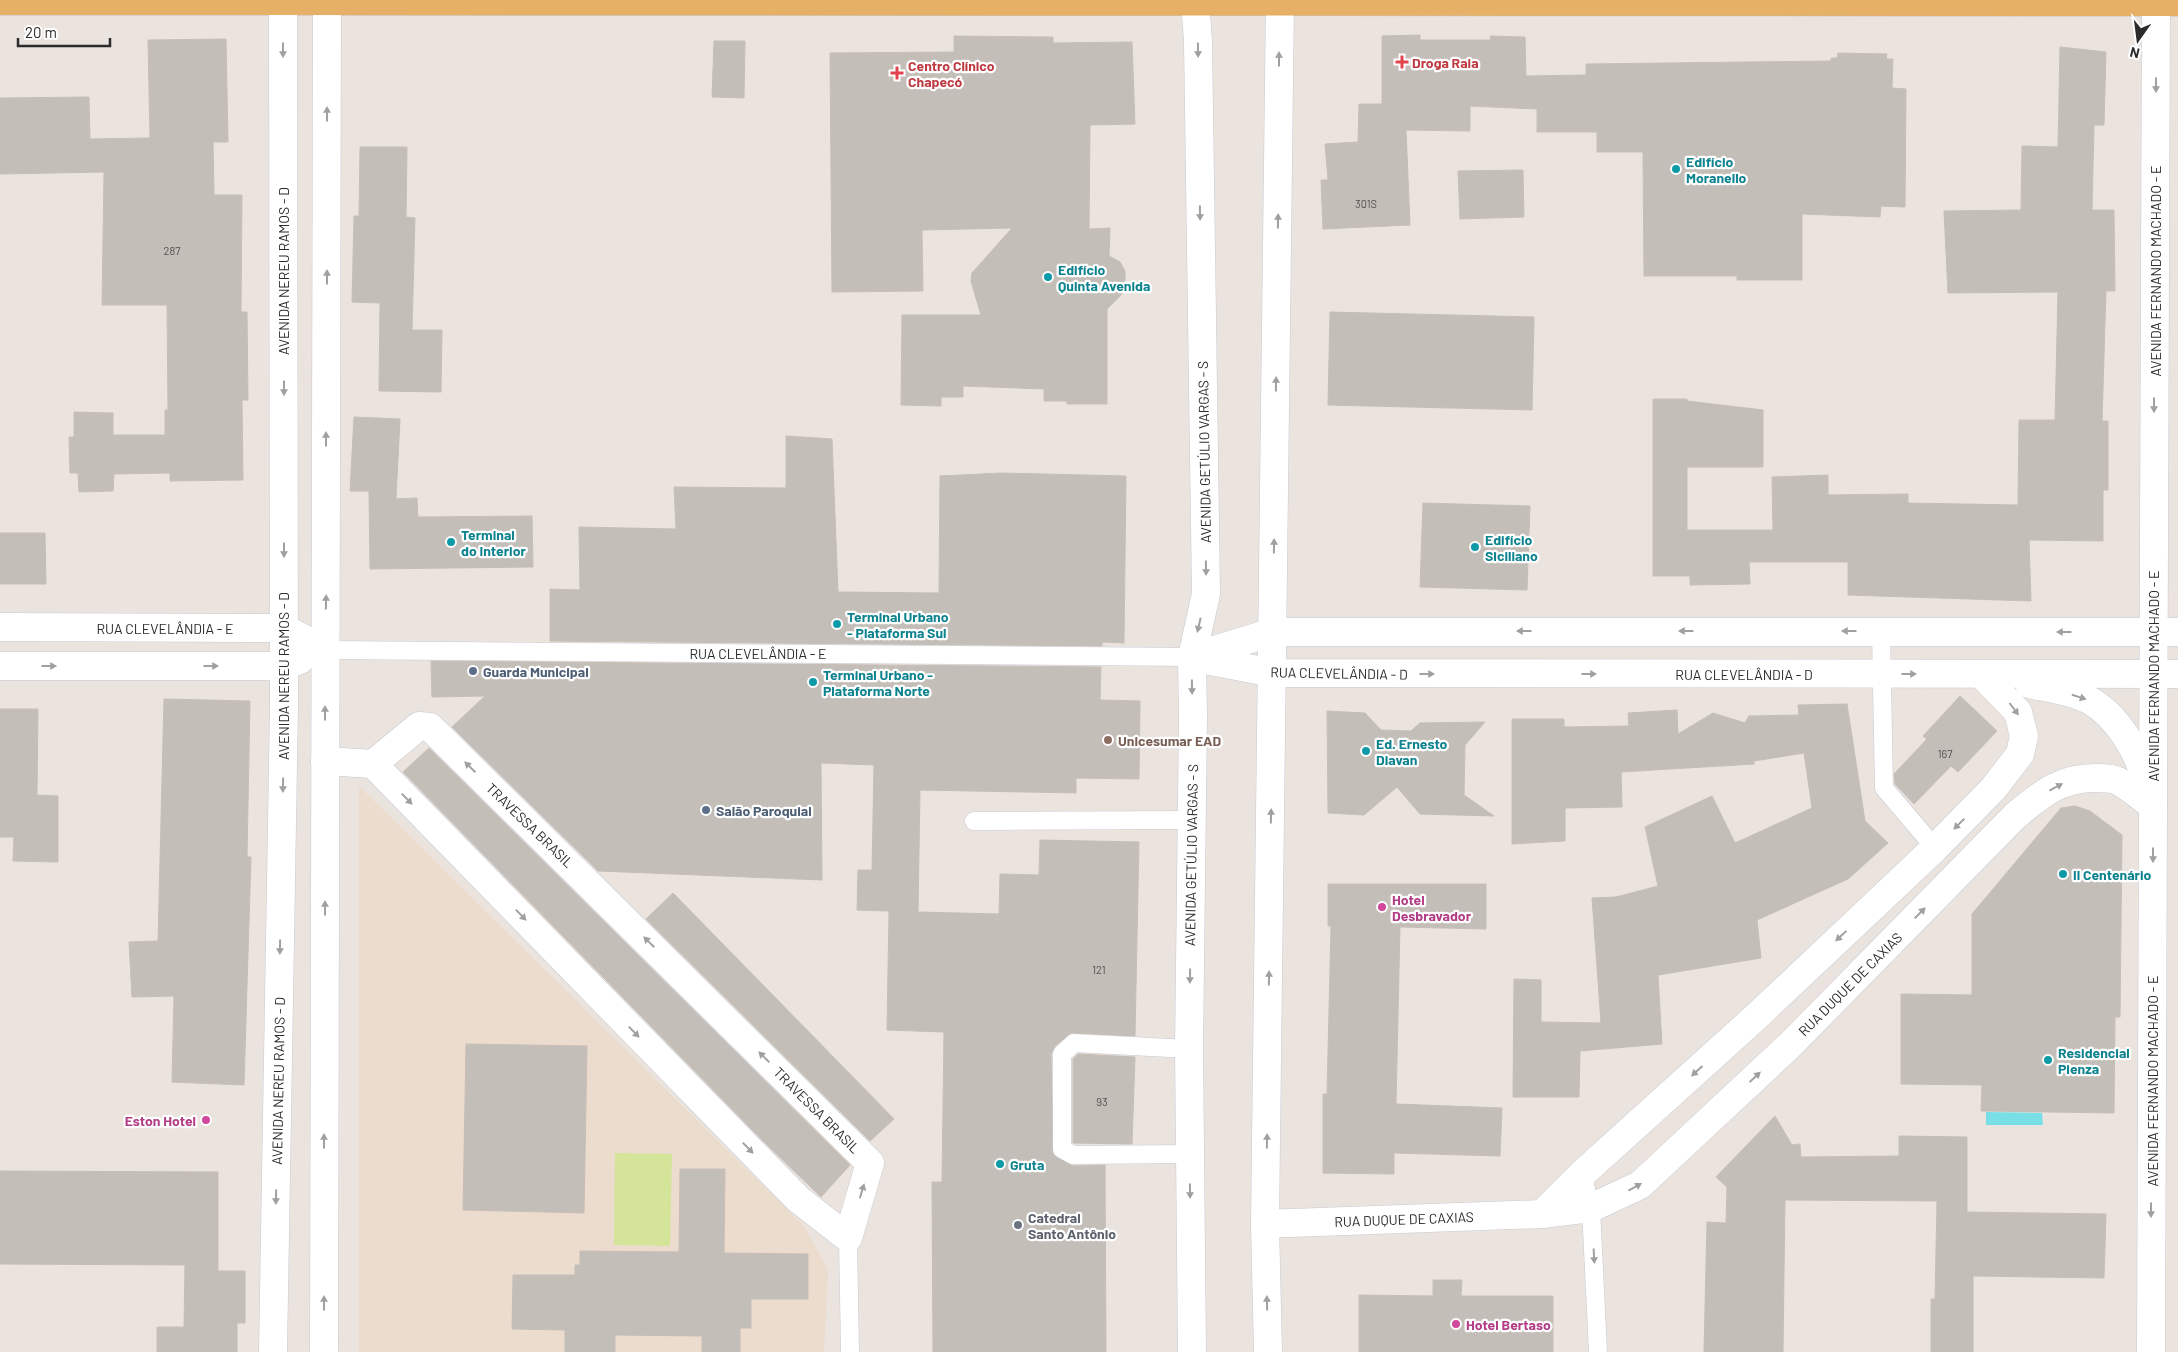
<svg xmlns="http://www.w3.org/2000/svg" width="2178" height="1352" font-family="Barlow,sans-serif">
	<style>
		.education { fill: #ecdcce }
		.pitch { fill: #d4e59a }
		.water { fill: #78dfe6 }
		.building { fill: #c4beb9; stroke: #c7beb7 }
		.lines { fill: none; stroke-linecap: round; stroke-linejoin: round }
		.service-casing { stroke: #c6cbd3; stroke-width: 19 }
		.minor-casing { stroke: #c6cbd3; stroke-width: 29 }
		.tertiary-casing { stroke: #c6cbd3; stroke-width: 29 }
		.primary-casing { stroke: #c4c4c4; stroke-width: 29 }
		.service { stroke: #fff; stroke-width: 18 }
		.minor { stroke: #fff; stroke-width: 28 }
		.tertiary { stroke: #fff; stroke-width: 28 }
		.primary { stroke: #e7b067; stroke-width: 28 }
		.oneway { fill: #a0a0a0 }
		.health-dot { fill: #e0444e; stroke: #fff; stroke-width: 2 }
		.culture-dot { fill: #0f9aa8; stroke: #fff; stroke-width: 2 }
		.service-dot { fill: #5c6f8a; stroke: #fff; stroke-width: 2 }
		.education-dot { fill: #8d6e63; stroke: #fff; stroke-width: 2 }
		.hotel-dot { fill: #d1479c; stroke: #fff; stroke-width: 2 }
		.worship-dot { fill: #6b7280; stroke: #fff; stroke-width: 2 }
		.labels { text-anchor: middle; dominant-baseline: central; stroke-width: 4.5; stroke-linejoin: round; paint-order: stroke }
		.number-label { font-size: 11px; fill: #51504e }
		.health-label { font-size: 14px; font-weight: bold; fill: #be3a42; stroke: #fff; text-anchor: start }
		.culture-label { font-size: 14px; font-weight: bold; fill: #0d838f; stroke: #fff; text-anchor: start }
		.street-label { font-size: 14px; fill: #2b2b2b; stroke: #fff }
		.service-label { font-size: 14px; font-weight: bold; fill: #4e5e75; stroke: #fff; text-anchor: start }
		.education-label { font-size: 14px; font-weight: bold; fill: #785e54; stroke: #fff; text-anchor: start }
		.hotel-label { font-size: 14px; font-weight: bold; fill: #b23c85; stroke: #fff; text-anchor: start }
		.worship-label { font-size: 14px; font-weight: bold; fill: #5b616d; stroke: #fff; text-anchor: start }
	</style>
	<rect width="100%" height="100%" fill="#ebe3de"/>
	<polygon class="education" points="359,786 804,1226 828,1269 824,1352 359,1352"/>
	<polygon class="pitch" points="615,1153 672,1154 670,1246 614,1245"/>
	<polygon class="water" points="1986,1112 2042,1113 2043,1125 1986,1125"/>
	<g class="building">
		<polygon points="1420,35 1420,40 1491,40 1490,36 1525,37 1526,76 1586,75 1586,64 1831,61 1831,58 1837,58 1838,53 1887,54 1886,59 1893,59 1892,88 1906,89 1905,207 1881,206 1880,217 1802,214 1802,280 1737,280 1737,276 1644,276 1643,152 1597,152 1597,132 1537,132 1537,109 1470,106 1470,131 1406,130 1410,225 1323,229 1321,180 1328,180 1325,144 1358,142 1359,104 1382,104 1382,36"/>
		<polygon points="954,36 1053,37 1053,43 1132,42 1135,124 1090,125 1089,229 1110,228 1109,256 1120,262 1125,271 1125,280 1121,295 1107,309 1107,404 1067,404 1067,401 1044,401 1044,389 963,386 963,397 941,397 941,406 901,405 902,315 981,315 971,281 972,273 1012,228 922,230 923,291 832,292 830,53 954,52"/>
		<polygon points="226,39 228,142 213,142 214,195 242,195 241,312 247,312 248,400 242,400 243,480 170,481 170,473 114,474 113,491 79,492 78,473 70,473 69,437 74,437 74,412 113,413 113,435 165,435 165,410 168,410 167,305 102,305 104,172 0,174 0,98 89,97 90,139 150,138 148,40"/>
		<polygon points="714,41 745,41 744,98 712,97"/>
		<polygon points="2060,47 2106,52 2104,125 2094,125 2092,210 2114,210 2115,291 2106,291 2102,421 2108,421 2108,490 2103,490 2103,541 2029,540 2031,601 1848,595 1848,562 1749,562 1750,584 1690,585 1690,576 1653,576 1653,399 1687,399 1687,401 1763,410 1763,467 1687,467 1687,530 1773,530 1772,477 1828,475 1828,495 1908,494 1908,503 2018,505 2019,420 2055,420 2058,292 1948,293 1944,211 2021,210 2022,146 2058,147"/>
		<polygon points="360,147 407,147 406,217 415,218 412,330 442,330 441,392 379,391 380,303 352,302 354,216 359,216"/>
		<polygon points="1523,170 1524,217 1460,219 1458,171"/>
		<polygon points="1330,312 1534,317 1532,410 1328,405"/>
		<polygon points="354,417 400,419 396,499 417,498 418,517 532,516 533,567 370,569 369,491 350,491"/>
		<polygon points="786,436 832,439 838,592 939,593 940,476 1001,473 1126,476 1124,643 1102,642 1102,646 550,641 550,589 580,590 579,527 676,529 674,487 786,488"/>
		<polygon points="1423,503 1530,506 1527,590 1420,587"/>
		<polygon points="0,533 45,533 46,584 0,584"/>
		<polygon points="431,661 1101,667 1100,700 1140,701 1139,779 1076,778 1076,793 920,790 918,912 999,914 1000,874 1039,875 1040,840 1139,842 1135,1036 1071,1033 1055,1046 1051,1054 1053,1154 1073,1166 1105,1165 1106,1352 933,1352 932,1182 942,1182 944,1032 887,1030 889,911 857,910 858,870 872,870 874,765 821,763 822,880 598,871 452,727 485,696 432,697"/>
		<polygon points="1960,696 1997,731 1958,772 1951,766 1914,804 1895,784 1894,774 1927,739 1923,736"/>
		<polygon points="164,699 250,701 247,857 251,857 244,1085 172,1082 174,996 132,997 129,942 158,941"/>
		<polygon points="1847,704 1865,821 1888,843 1848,879 1757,920 1761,958 1658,975 1662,1044 1580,1051 1579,1097 1513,1097 1514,979 1541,980 1541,1022 1601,1023 1592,898 1616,897 1658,886 1645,827 1712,796 1735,843 1812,808 1804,753 1754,761 1754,764 1621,772 1622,807 1565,808 1565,841 1512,844 1512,719 1564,719 1564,727 1629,726 1628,713 1677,710 1678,734 1713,713 1745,723 1749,716 1799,715 1798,705"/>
		<polygon points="0,709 38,709 37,795 58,796 58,862 13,861 14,837 0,837"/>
		<polygon points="1327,711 1365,713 1381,730 1411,731 1420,723 1485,722 1465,745 1464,795 1494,816 1420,814 1397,787 1364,815 1328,813"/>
		<polygon points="429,748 850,1165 821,1197 763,1141 403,772"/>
		<polygon points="2075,806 2090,811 2122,835 2120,1017 2115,1017 2114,1113 1981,1111 1982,1085 1901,1084 1901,994 1972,995 1972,914 2061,808"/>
		<polygon points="1328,884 1486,884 1486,929 1400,927 1396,1104 1502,1108 1500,1156 1394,1153 1394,1174 1323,1173 1323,1094 1327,1094 1331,926 1328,926"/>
		<polygon points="673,893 894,1119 870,1141 646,919"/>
		<polygon points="466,1044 587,1046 584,1213 463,1210"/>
		<polygon points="1078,1054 1135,1057 1132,1144 1073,1143 1073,1059"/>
		<polygon points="1775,1116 1792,1145 1800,1144 1801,1157 1899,1156 1899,1136 1967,1137 1967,1212 2106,1214 2104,1278 1973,1276 1973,1352 1931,1352 1931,1299 1935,1299 1937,1201 1785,1200 1783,1352 1704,1352 1707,1222 1726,1223 1727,1187 1716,1177"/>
		<polygon points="680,1169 725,1169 724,1253 808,1254 808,1299 751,1299 751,1328 740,1328 740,1352 702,1352 702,1336 615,1335 615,1352 565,1352 565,1330 512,1329 513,1275 575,1275 575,1265 580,1265 580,1251 679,1252"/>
		<polygon points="0,1171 218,1172 218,1271 245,1271 245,1323 237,1323 237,1352 157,1352 157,1327 184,1327 185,1265 0,1264"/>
		<polygon points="1433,1280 1462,1280 1461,1296 1553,1296 1553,1352 1359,1352 1359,1295 1433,1296"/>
	</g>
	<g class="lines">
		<g class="service-casing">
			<g id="service">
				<polyline points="1881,631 1884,788 1935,848"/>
				<polyline points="325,650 1192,657"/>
				<polyline points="974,821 1191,820"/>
				<polyline points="1189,1049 1074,1043 1062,1054 1062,1149 1073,1155 1189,1154"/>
				<polyline points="1582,1174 1591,1208 1598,1352"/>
				<polyline points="848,1238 850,1352"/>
			</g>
		</g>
		<g class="minor-casing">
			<g id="minor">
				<polyline points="325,761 373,764 798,1199 848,1238 870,1163 430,727 419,726 373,764"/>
				<polyline points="1542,1214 1582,1174 1758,1015 1935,848 1993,789 2020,754 2024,736 2018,712 1981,674"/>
				<path d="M1265,1224l277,-10 49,-6 49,-23 151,-141 225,-229c26,-21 44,-37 79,-37 7,0 17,0 23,3 12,6 24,17 35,25"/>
			</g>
		</g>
		<g class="tertiary-casing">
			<g id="tertiary">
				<polyline points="0,627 284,628 325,650"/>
				<polyline points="1192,657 1273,632 2178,632"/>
				<polyline points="1195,658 1273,673 2178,674"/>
				<polyline points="0,666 284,666 300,660"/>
				<path d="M2029,684c19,4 43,7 60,16 29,16 50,53 58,84"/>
				<polyline points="273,1352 284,705 283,0"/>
				<polyline points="324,1352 327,0"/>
				<polyline points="1192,1352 1189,1049 1193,717 1192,657 1206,594 1198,41 1195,0"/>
				<polyline points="1268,1352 1265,1224 1280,0"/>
				<polyline points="2151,1352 2156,0"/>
			</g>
		</g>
		<g class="primary-casing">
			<polyline id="primary" points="0,1 2178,2"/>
		</g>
		<use href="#service" class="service"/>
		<use href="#minor" class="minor"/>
		<use href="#tertiary" class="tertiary"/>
		<use href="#primary" class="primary"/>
	</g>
	<defs><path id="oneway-solid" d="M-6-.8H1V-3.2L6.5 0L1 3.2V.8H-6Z" transform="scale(1.25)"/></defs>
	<g class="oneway">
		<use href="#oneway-solid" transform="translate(283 50) rotate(90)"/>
		<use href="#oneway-solid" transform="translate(1198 50) rotate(89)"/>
		<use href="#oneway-solid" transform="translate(1279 59) rotate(-90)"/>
		<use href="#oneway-solid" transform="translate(2156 85) rotate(90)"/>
		<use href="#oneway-solid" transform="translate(327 114) rotate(-90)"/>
		<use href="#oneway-solid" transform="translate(1200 213) rotate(89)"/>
		<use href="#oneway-solid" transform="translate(1278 221) rotate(-89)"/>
		<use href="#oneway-solid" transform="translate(327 277) rotate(-90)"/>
		<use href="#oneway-solid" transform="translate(1276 384) rotate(-89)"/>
		<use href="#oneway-solid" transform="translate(284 388) rotate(90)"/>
		<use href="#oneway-solid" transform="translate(2154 405) rotate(90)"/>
		<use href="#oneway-solid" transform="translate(326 439) rotate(-90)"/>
		<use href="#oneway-solid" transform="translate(1274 546) rotate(-89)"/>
		<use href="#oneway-solid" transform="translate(284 550) rotate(90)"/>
		<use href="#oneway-solid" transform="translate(1206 568) rotate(89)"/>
		<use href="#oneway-solid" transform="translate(326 602) rotate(-89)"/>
		<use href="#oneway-solid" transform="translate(1199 625) rotate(103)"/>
		<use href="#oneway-solid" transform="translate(1524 631) rotate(180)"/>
		<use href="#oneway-solid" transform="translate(1686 631) rotate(180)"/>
		<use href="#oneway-solid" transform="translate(1849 631) rotate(180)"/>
		<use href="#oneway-solid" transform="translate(2064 632) rotate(-180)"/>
		<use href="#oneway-solid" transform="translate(49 666)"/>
		<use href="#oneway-solid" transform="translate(211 666)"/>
		<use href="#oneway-solid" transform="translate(1427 674)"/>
		<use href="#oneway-solid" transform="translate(1589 674)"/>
		<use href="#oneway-solid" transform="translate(1909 674)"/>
		<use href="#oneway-solid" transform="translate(1192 687) rotate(89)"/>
		<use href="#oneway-solid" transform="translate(2079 697) rotate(18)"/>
		<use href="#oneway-solid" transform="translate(2014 709) rotate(53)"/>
		<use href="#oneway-solid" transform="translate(325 713) rotate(-90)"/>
		<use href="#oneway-solid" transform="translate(470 767) rotate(-136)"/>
		<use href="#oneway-solid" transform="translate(283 785) rotate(91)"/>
		<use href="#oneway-solid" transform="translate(2056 787) rotate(-28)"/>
		<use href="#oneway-solid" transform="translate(407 799) rotate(46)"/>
		<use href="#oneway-solid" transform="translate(1271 816) rotate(-89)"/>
		<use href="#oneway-solid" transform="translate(1959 824) rotate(135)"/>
		<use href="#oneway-solid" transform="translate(2153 855) rotate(90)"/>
		<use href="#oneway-solid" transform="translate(325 908) rotate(-90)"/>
		<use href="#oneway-solid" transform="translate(1920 913) rotate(-45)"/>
		<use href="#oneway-solid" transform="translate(521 915) rotate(46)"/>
		<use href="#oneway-solid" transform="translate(1841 936) rotate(137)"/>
		<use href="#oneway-solid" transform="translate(649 942) rotate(-135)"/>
		<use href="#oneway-solid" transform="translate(280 947) rotate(91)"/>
		<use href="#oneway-solid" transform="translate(1190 976) rotate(91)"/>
		<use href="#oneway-solid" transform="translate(1269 978) rotate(-89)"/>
		<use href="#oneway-solid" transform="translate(634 1032) rotate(46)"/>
		<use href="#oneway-solid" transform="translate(764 1057) rotate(-135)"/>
		<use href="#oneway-solid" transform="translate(1697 1071) rotate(138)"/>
		<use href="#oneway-solid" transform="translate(1755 1077) rotate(-43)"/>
		<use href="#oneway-solid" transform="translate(324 1141) rotate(-90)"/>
		<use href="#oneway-solid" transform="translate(1267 1141) rotate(-89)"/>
		<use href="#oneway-solid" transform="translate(748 1148) rotate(46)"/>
		<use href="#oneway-solid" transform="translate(1635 1187) rotate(-29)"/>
		<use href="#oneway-solid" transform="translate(862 1191) rotate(-73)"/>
		<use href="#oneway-solid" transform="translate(1190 1191) rotate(89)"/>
		<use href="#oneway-solid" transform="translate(276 1197) rotate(91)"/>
		<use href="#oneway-solid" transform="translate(2151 1210) rotate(90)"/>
		<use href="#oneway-solid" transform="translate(1594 1256) rotate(87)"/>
		<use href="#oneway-solid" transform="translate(324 1303) rotate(-90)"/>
		<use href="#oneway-solid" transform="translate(1267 1303) rotate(-91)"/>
	</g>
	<g class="health-dot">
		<path d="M1399.5 54.5h5v5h5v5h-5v5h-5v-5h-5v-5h5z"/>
		<path d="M894.5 65.5h5v5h5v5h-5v5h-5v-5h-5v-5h5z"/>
	</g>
	<g class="culture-dot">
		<circle cx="1676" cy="169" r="5"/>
		<circle cx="1048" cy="277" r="5"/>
		<circle cx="451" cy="542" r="5"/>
		<circle cx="1475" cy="547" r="5"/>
		<circle cx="837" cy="624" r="5"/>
		<circle cx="813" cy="682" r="5"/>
		<circle cx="1366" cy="751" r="5"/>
		<circle cx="2063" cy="874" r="5"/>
		<circle cx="2048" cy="1060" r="5"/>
		<circle cx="1000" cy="1164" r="5"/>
	</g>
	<g class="service-dot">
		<circle cx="473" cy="671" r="5"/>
		<circle cx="706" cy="810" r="5"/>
	</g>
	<circle class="education-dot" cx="1108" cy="740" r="5"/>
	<g class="hotel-dot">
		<circle cx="1382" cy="907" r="5"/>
		<circle cx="206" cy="1120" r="5"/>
		<circle cx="1456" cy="1324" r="5"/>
	</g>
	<circle class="worship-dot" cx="1018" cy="1225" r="5"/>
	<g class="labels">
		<g class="number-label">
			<text x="1366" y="203">301S</text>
			<text x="172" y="250">287</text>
			<text x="1945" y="753">167</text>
			<text x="1099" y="969">121</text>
			<text x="1102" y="1101">93</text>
		</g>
		<g class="health-label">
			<text x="1412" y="62">Droga Raia</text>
			<text x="908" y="65">Centro Clínico<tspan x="908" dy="16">Chapecó</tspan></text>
		</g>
		<g class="culture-label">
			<text x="1686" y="161">Edifício<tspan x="1686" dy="16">Moranello</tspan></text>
			<text x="1058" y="269">Edifício<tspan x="1058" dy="16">Quinta Avenida</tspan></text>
			<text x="461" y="534">Terminal<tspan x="461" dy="16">do Interior</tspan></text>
			<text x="1485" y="539">Edifício<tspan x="1485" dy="16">Siciliano</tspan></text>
			<text x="847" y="616">Terminal Urbano<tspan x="847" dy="16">- Plataforma Sul</tspan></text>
			<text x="823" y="674">Terminal Urbano -<tspan x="823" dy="16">Plataforma Norte</tspan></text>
			<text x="1376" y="743">Ed. Ernesto<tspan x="1376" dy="16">Diavan</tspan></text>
			<text x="2073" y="874">Il Centenário</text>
			<text x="2058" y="1052">Residencial<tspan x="2058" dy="16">Pienza</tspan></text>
			<text x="1010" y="1164">Gruta</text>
		</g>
		<g class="street-label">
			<text transform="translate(283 271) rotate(-90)">AVENIDA NEREU RAMOS - D</text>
			<text transform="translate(2155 271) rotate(-90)">AVENIDA FERNANDO MACHADO - E</text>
			<text transform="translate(1204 452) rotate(-91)">AVENIDA GETÚLIO VARGAS - S</text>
			<text x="165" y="628">RUA CLEVELÂNDIA - E</text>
			<text x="758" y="653">RUA CLEVELÂNDIA - E</text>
			<text transform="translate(1339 673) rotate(1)">RUA CLEVELÂNDIA - D</text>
			<text x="1744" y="674">RUA CLEVELÂNDIA - D</text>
			<text transform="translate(283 676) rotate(-90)">AVENIDA NEREU RAMOS - D</text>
			<text transform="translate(2153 676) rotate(-90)">AVENIDA FERNANDO MACHADO - E</text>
			<text transform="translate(530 825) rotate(44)">TRAVESSA BRASIL</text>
			<text transform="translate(1191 855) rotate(-89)">AVENIDA GETÚLIO VARGAS - S</text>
			<text transform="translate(1850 984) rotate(-45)">RUA DUQUE DE CAXIAS</text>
			<text transform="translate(278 1081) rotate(-89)">AVENIDA NEREU RAMOS - D</text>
			<text transform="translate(2152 1081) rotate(-90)">AVENIDA FERNANDO MACHADO - E</text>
			<text transform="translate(817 1110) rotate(45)">TRAVESSA BRASIL</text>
			<text transform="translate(1404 1219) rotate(-2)">RUA DUQUE DE CAXIAS</text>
		</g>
		<g class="service-label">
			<text x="483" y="671">Guarda Municipal</text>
			<text x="716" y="810">Salão Paroquial</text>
		</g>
		<g class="education-label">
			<text x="1118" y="740">Unicesumar EAD</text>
		</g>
		<g class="hotel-label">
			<text x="1392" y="899">Hotel<tspan x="1392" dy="16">Desbravador</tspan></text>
			<text x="196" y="1120" text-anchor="end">Eston Hotel</text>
			<text x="1466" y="1324">Hotel Bertaso</text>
		</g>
		<g class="worship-label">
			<text x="1028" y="1217">Catedral<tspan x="1028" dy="16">Santo Antônio</tspan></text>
		</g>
	</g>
	<g transform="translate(2138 40) rotate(194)" stroke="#ffffff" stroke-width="4" paint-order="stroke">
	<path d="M0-4L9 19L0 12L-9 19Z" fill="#2b2b2b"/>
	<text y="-8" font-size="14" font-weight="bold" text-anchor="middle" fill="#2b2b2b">N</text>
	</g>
	<path d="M18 38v8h92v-8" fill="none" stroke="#2b2b2b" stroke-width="2.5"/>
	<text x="25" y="38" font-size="15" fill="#2b2b2b" stroke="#ffffff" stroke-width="4" paint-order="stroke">20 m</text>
</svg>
